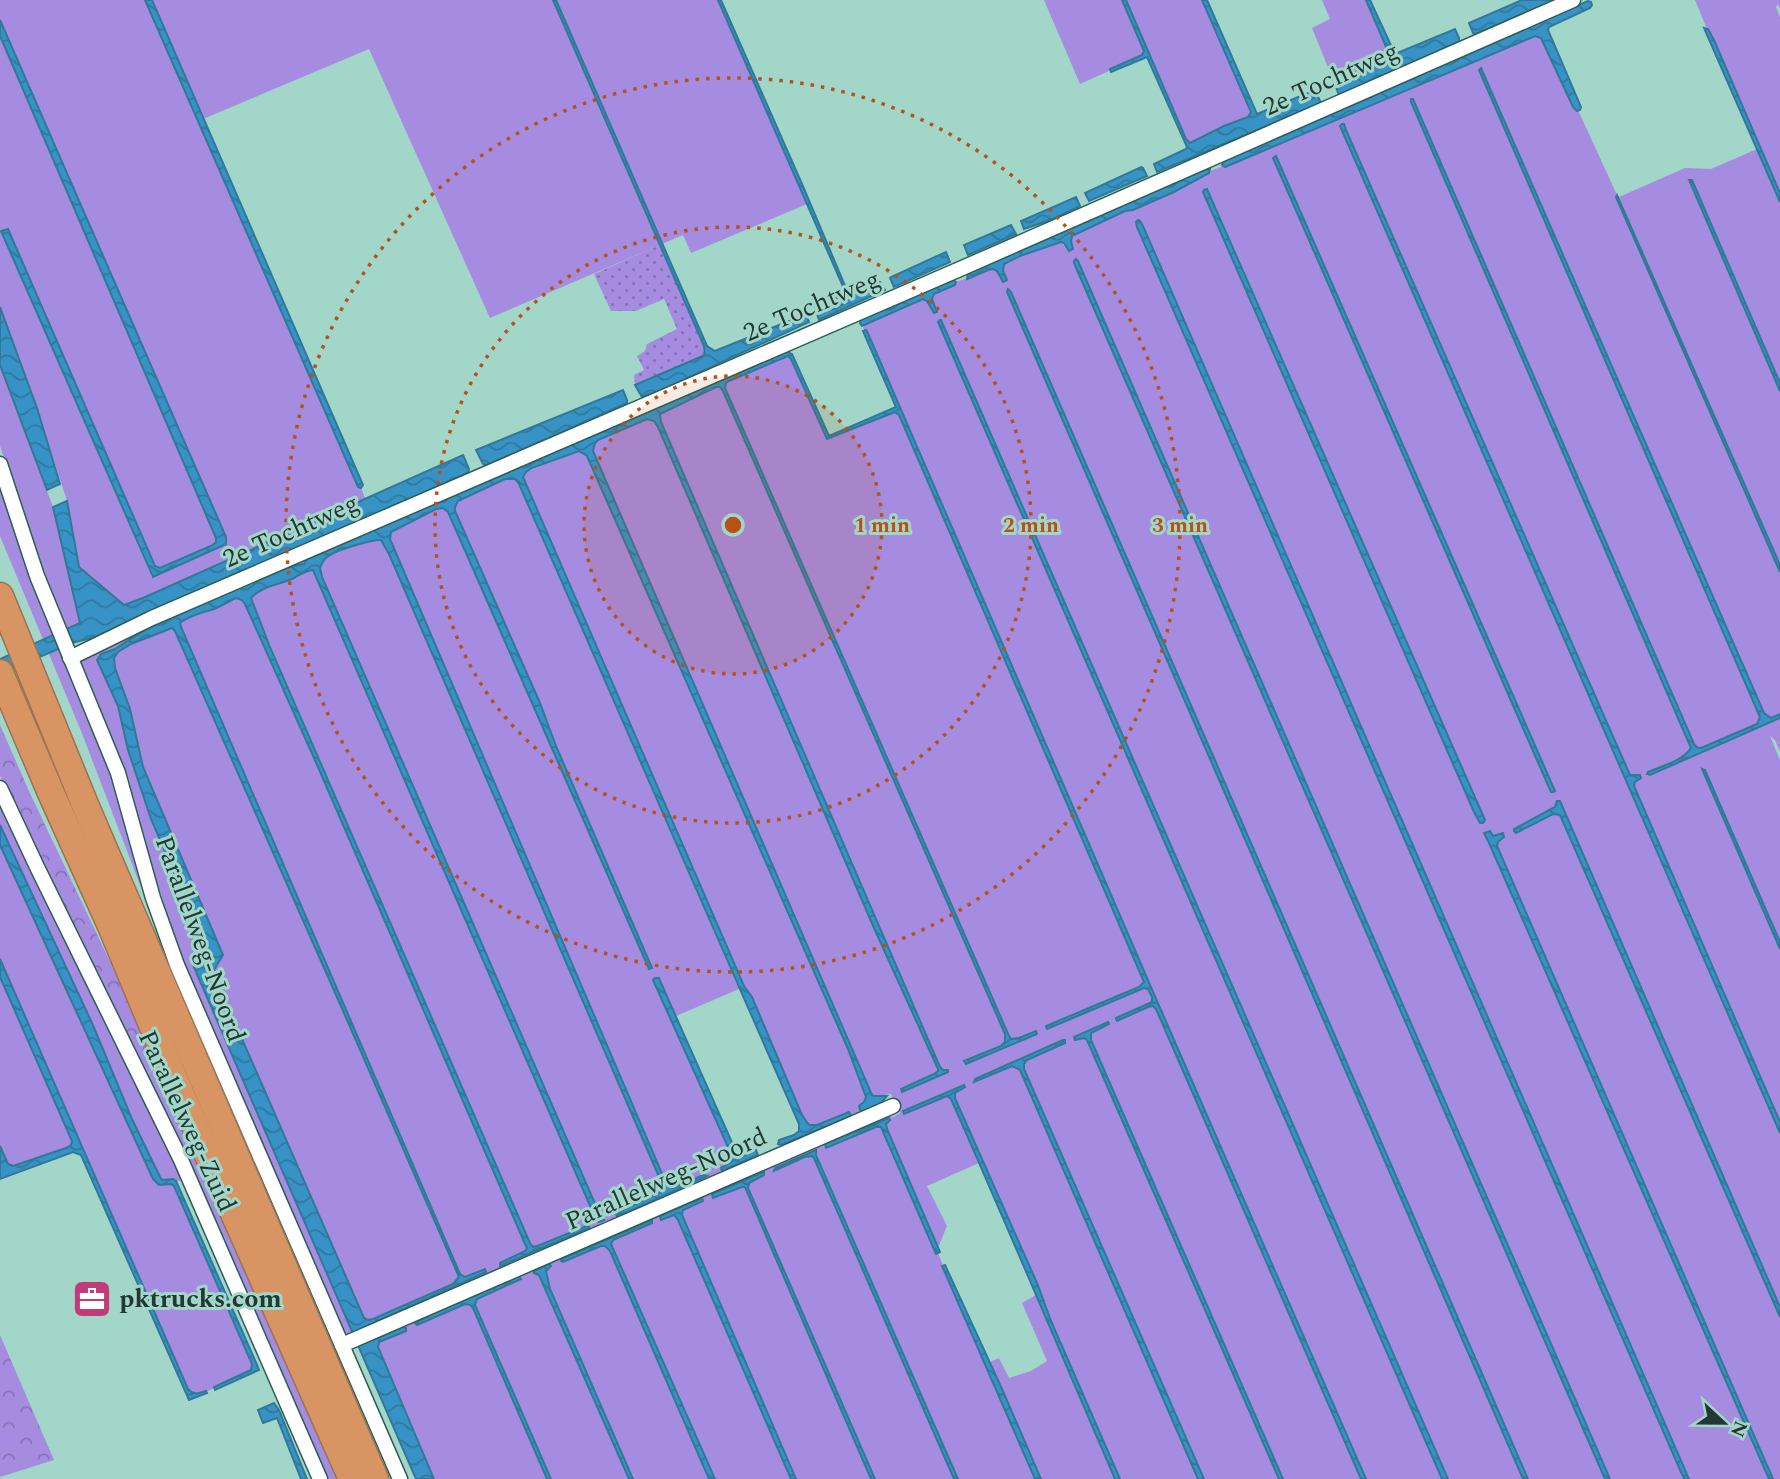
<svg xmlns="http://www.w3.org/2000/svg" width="1780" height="1479" font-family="Spectral,serif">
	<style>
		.grass { fill: #a58ce1; fill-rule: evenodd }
		.forest { fill: url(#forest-crowns) }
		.garden { fill: url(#garden-dots) }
		.water { fill: url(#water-waves); stroke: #317899; stroke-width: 2; fill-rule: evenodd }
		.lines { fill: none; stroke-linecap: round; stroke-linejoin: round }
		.street-casing { stroke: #2d5e53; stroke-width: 17 }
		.highway-casing { stroke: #997452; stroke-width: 29 }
		.street { stroke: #fff; stroke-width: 14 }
		.highway { stroke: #d89462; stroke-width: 26 }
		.ring { fill: none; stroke: #b75116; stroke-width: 3.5; stroke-dasharray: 3.5 7 }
		.labels { text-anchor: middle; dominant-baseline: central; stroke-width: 6; stroke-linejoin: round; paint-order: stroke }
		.street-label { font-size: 26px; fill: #233833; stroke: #a2d6c8 }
		.poi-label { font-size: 26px; font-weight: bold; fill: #233833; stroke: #a2d6c8; text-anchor: start }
		.centre { fill: #b75116; stroke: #a2d6c8; stroke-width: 3.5 }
		.ring-label { font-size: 21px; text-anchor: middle; font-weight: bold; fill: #b75116; stroke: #a2d6c8; stroke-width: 6; stroke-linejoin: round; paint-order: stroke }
	</style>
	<defs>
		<pattern id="forest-crowns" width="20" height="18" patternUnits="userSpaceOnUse" patternTransform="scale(1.75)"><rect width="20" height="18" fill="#a58ce1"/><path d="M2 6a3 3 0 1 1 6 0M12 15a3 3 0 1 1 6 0" fill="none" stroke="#8673b7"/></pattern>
		<pattern id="garden-dots" width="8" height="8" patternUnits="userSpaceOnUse" patternTransform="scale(1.75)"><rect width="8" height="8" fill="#a58ce1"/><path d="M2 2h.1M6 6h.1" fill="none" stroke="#8673b7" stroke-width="1.8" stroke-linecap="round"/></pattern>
		<pattern id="water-waves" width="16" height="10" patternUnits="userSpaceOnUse" patternTransform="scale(1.75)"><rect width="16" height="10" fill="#3793c5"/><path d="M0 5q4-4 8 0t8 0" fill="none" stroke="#2e79a1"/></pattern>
	</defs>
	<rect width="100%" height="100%" fill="#a2d6c8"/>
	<g class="grass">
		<polygon points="0,0 145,0 358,487 361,488 365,498 143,598 124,605 79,567 67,501 37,408 0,307 0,36 216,538 216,542 213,545 160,568 155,566 8,229 1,232 152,577 226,544 226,537 0,20"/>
		<polygon points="152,0 553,0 660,245 490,318 369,49 203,119"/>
		<polygon points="556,0 718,0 807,204 691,253 683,235 662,244"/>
		<polygon points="1044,0 1123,0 1147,54 1080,84"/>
		<polygon points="1126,0 1202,0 1248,103 1251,112 1249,117 1224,126 1190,143 1188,142"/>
		<polygon points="1322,0 1366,0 1390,56 1334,82 1312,28 1330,19"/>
		<polygon points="1695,0 1780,0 1780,9 1778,4 1776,7 1780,17 1780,193 1714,40 1707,29"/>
		<path d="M1535,36l6,1 32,70 5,3 39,85 -1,3 164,374v142l-9,4 -7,-5 -284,-644 -1,1 282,647 -4,7 -56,24h-3l-4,-4 -281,-645 -2,3 280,646 -1,5 -42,19 -1,2 3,1 130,-57v34l-5,-12 -5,-4 10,24v182l-75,-172 -3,-1 78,180v173l-146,-336 5,-11 -9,1 -290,-650 440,1007v174l-220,-505 -5,5 -39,26 37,-19 7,1 220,502v162h-7l-276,-633 1,-4 6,-5 -11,-1 -2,-5 -6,3 284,645h-80l-549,-1258 -3,6 547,1252h-74l-532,-1218h-4l531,1218h-77l-518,-1189 -2,2 515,1187h-75l-508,-1159 -2,2 504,1157h-76l-209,-478 -290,-669 -3,-1 -1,-6 60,-26 4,1 7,13 3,-2 -5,-12 2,-5 21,-9 1,-3 37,-13 4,2 6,10 3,-1 -3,-9 1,-7 16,-8 41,-14 7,8 4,-14 53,-25 8,-1 76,-37 1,-2 13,-5 2,1zM1204,190l5,1 276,629 -2,3h-3l-6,-11 -271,-620z"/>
		<polygon points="1757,149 1780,202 1780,383 1692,180 1690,179 1689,182 1780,391 1780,565 1619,197 1685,168 1711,169"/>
		<path d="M792,346l1,4 -3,2 -345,146 -137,61 -4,5 -20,4c-53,24 -110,45 -160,75 -11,7 -18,8 -27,17l21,46 10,44 23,69 50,114 4,12 -3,6 52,155 99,229 -8,-1 -161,-366 -65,-207 -39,-94 1,-6 23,-12 34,-22z"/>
		<path d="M789,356l38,83 67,-27 5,3 245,567 -5,5 -93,39 1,3 97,-41c6,2 8,8 8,14l-36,16 1,3 31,-14 6,-1 2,3 205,470h-78l-192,-439v-7l18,-9 -34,15 9,-1 3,2 192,439h-75l-180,-410v-5l3,-4 38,-17v-2l-2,-1 -88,39v3l37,-16 8,4 178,409h-78l-69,-158 -14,-38 -79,-178 -3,-7v-5l10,-6 -61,26 43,-17 4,3 28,64 -52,23 20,40 -9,22 -51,-119 -1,-5 4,-4 -64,25v2l50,-20h5l55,127 2,-1 5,12 -1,2 93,212h-77l-143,-329 -41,20 38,-14 2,2 140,321h-79l-127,-291 1,-5 15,-8 -52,20 1,2 29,-10h3l126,292h-75l-114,-264 1,-5 20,-9 -29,14 4,5 113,259h-76l-104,-235 2,-3 39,-18 -89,39 38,-16h4l5,5 99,228h-76l-83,-190 -4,-18 -11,3 4,1 90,204h-78l-76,-174 2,-6 43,-20 -102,46 47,-21 8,4 74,171h-113l-57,-132 2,-5 27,-11 -3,-3 -30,12 -4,-2 517,-223 7,2 7,-4 -9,-19 -13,2 -6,-1 -279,-643 2,-9 3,-3 49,-21 7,2 4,6 216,501 64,141v2l-36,20 41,-21 -3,-3 -281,-650 4,-5 53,-25h4l3,4 282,643v8l-4,4 -36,15 2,3 70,-30 -1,-3 -17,7 -8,2 -2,-4 -284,-648 1,-5 3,-2z"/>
		<polygon points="0,365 53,507 80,621 78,625 66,631 63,630 0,446"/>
		<polygon points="579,451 587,456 596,474 848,1049 866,1097 864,1102 859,1106 861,1113 851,1116 848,1112 817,1125 809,1125 806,1123 752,997 744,986 529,491 523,478 526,472"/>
		<path d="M510,478l5,1 4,5 220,505 -63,27 -17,-38 -5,2 78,176v6l-11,6 1,3 36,-16 2,4 -394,172 2,-6 14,-7 104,-46 -1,-2 -20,7 -5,-3 -279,-647 -1,-4c10,-8 22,-10 34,-14 8,-3 15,-8 22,-11l6,2 3,3 69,155 211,486 2,4 -2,3 -24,15 88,-38v-3l-49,20 -7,2 -3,-4 -278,-640 -1,-5c11,-11 27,-13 41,-19 8,-4 12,-8 21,-9l4,8 274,630 13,12 -8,-14 -274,-629 -2,-9 6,-11 40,-16 11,-2 4,1 8,14 274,632v4l-5,4 -41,19v3l90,-40 -4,-1 -30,13 -4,-1 -3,-4 -276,-644 1,-7 45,-23 7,-1 5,4 201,457 3,-1 -96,-222 -16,-43 -85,-192v-4l3,-6 47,-22z"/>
		<polygon points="0,480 111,770 136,861 142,890 81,731 0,536"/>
		<polygon points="172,628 175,631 344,1013 459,1277 453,1284 373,1319 368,1320 364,1318 218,984 213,970 223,955 143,767 130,709 115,668 114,658 118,652 131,644"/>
		<polygon points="0,801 184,1180 176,1181 173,1179 163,1180 161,1179 132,1119 0,825"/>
		<path d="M0,845l153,334 6,6 12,-1 3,2 78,178 -1,6c-11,5 -49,28 -59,23 -2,-1 -2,-3 -4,-4l-188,-430z"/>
		<polygon points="0,977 72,1141 71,1145 66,1148 13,1166 8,1164 0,1146"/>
		<polygon points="159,1065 339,1479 325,1479 146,1075"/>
		<polygon points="1036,1295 1115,1479 1041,1479 990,1362 999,1358 1009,1378 1031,1371 1047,1361 1022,1303"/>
	</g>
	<g class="forest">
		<polygon points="0,725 29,791 159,1065 145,1075 0,776"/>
		<polygon points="0,1335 54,1460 0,1477"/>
	</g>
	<polygon class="garden" points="660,245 704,346 706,355 635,385 634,375 644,370 637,356 645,351 647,344 677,329 664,299 636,311 611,311 594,274"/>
	<g class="water">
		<polygon points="145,0 152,0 363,485 361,488 358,487"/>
		<polygon points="553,0 556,0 707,346 715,351 806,314 809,322 659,391 642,397 635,385 705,355 704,346"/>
		<polygon points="718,0 721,0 802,184 846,288 844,289"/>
		<polygon points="1122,0 1126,0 1186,139 1190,143 1224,126 1248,117 1251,112 1202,0 1207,0 1257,114 1315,90 1321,103 1157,172 1154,164 1186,149 1187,147 1147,57 1111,72 1110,69 1142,55 1144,51"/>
		<polygon points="1366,0 1370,0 1395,54 1455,29 1459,38 1459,42 1339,95 1334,82 1390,56"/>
		<polygon points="1522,0 1554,0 1476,34 1473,33 1469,23"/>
		<polygon points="1588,1 1591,2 1592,5 1590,8 1549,27 1548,30 1581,107 1580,110 1577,111 1573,107 1541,38 1535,36 1225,167 1222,165 1224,161"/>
		<polygon points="0,20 226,537 226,544 153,577 1,231 8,229 155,566 160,568 213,545 216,542 216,538 0,36"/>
		<polygon points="1704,28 1708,29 1714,40 1780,193 1780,202"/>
		<path d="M1481,68l283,645 7,5 9,-4v4l-130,57 -3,-1 1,-2c14,-6 36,-12 43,-24l-280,-646v-3h2l281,645 4,4h3l56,-24 3,-7 -281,-647z"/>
		<polygon points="1342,124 1344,124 1346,130 1630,775 1640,775 1641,778 1635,782 1634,786 1780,1122 1780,1133 1340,126"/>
		<polygon points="1276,156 1555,791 1553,792 1551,792 1273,158"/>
		<polygon points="1141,167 1143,168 1147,176 1089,201 1085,193"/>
		<polygon points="1210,169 1209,173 1174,192 1133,210 1125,211 1072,236 1071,241 1073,249 1069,251 1064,243 1061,242 1020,256 1004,264 1003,271 1007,280 1003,282 997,271 993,269 988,270 967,279 968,273 970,272 1201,171"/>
		<polygon points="1689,180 1692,180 1780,383 1780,391"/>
		<polygon points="1207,189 1485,820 1483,823 1480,823 1474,812 1203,192 1204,190"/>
		<polygon points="1617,195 1780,565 1780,572 1616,197"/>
		<polygon points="1076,197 1080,206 1053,219 1024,229 1021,221"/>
		<polygon points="1138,220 1140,221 1143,226 1689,1479 1684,1479 1137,227 1136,222"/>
		<polygon points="1011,225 1016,234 968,255 964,245"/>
		<polygon points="946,252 950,262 894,287 890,278 891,277"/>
		<polygon points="1076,259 1078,261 1610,1479 1605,1479 1074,263 1074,261"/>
		<polygon points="953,280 956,282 955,285 934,294 932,299 937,312 934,313 927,301 923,299 862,326 860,323 861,319"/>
		<polygon points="880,282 885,290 819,320 815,308 847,293"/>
		<polygon points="1008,289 1011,292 1528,1479 1523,1479 1007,292"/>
		<polygon points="0,307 37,408 60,484 47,490 0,365"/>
		<polygon points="940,320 941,320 1448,1479 1442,1479 938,322"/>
		<path d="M866,330l1,1 290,670 209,478h-5l-205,-470 -3,-3 -5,1 -31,14 -1,-3 36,-16v-5l-4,-8 -4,-1 -97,41 -1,-3 93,-39 5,-5 -245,-567 -4,-3 -68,27 -36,-80 -3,-3 -59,25 -3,2 -1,5 284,648 2,3 8,-1 17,-7 1,3 -71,30 -2,-3 37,-15 4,-4v-8l-282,-643 -3,-4h-4l-56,27 1,8 279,645 3,3h5v2l-46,20 -1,-3 33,-15 4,-3v-2l-64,-141 -216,-501 -4,-6 -7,-2 -49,21 -3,3 -2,8 279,644 2,1h13l-6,7 -20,10 -2,-7 5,-4 2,-5 -18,-48 -261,-593 -8,-5 -47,17 -6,4 -3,5 221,509 8,11 50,118 7,10h8l32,-13 2,4 -70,29 -3,-1 1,-4 15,-5 5,-4v-7l-280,-640 -4,-5h-10l-47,22 -3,6v4l85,192 16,43 96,222 -3,1 -201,-457 -5,-4 -7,1 -45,23 -1,7 276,644 3,4 4,1 30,-13 4,1 -90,41 -1,-4 42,-19 5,-4v-4l-274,-632 -8,-14c-9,-1 -48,11 -55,18 -3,2 -4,6 -6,10l2,9 274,629 8,14 -5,2 -8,-14 -278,-638c-9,1 -13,5 -21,9 -14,6 -30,7 -41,19l19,49 260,596 3,4 7,-2 49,-20v3l-89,38v-3l25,-12 2,-3 -2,-4 -211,-486 -69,-154 -3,-4 -6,-2c-7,3 -14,8 -22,11 -12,4 -24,6 -34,14l1,4 279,647 5,3 20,-8 1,3 -117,53v13l4,2 30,-13 3,1v3l-27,11 -1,5 56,132h-18l-223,-514 -2,-6 3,-5 8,-3 3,-6 -54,-126 -23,-69 -10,-44 -21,-46 4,-6 14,-5 33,-21 137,-60 19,-4 3,-5 138,-61 342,-146 5,2 37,82 67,-29 -33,-76zM172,628l3,3 169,382 115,264 -6,7 -80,35 -5,1 -4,-2 -146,-334 -4,-14 9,-15 -80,-188 -13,-58 -15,-41 -1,-10 4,-6 13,-8z"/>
		<polygon points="623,390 627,400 627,403 487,465 483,464 476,450"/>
		<polygon points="463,455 469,469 468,473 95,637 72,643 0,674 0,659 80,623 53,507 67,501 79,567 124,605 143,598"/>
		<polygon points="1702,769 1705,770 1780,942 1780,949"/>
		<polygon points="1557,801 1560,801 1780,1307 1780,1317 1560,815 1553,814 1516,833 1514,831 1514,829 1555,807"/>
		<polygon points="0,825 92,1023 132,1119 161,1179 163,1180 173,1179 176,1181 258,1367 259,1370 215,1390 214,1387 251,1370 252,1364 174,1186 171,1184 159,1185 153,1179 0,845"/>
		<polygon points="1490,831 1493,836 1503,833 1504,837 1498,842 1497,846 1773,1479 1769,1479 1489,843 1484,833"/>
		<path d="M0,959l188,430c6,7 11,4 18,2l1,2 -18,7 -108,-245 -8,-3 -73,27v-33l8,18 5,2 53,-18 5,-3 1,-4 -72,-164z"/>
		<polygon points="655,978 659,978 661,983 738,1156 741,1157 756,1150 758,1155 722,1171 721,1168 731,1162 732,1156 653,980"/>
		<polygon points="1108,1022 1109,1024 1091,1033 1091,1040 1283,1479 1279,1479 1087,1040 1084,1038 1075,1040 1074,1037"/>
		<polygon points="1063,1040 1065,1040 1065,1043 1027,1060 1024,1064 1024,1069 1204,1479 1198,1479 1020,1070 1012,1066 974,1082 975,1079"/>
		<path d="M964,1085l1,2 -10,6v5l3,7 79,178 14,38 69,158h-5c-55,-127 -108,-254 -164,-380l-4,-3 -43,18 -1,-3z"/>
		<polygon points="889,1118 890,1120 886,1124 887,1129 940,1252 936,1254 881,1127 876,1127 826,1148 825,1144"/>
		<polygon points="816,1150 816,1155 958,1479 954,1479 814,1158 812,1156 805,1157 774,1171 775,1168"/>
		<polygon points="764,1172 764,1175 749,1183 748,1188 875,1479 871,1479 745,1187 742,1187 713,1198 712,1194"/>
		<polygon points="702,1198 703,1201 683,1210 682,1215 796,1479 791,1479 678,1220 674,1215 661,1220 660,1216"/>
		<polygon points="652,1220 652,1223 613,1240 611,1244 715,1479 709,1479 610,1251 605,1246 601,1246 563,1262 561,1261 561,1260 564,1258"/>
		<polygon points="549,1264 551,1266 546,1271 550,1289 633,1479 629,1479 539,1275 534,1273 534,1271"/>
		<polygon points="945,1265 1002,1389 1041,1479 1035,1479 942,1266"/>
		<polygon points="519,1276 521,1279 477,1299 475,1305 551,1479 547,1479 473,1308 470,1305 465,1304 417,1325 415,1323 418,1320"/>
		<polygon points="274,1403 279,1410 307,1479 301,1479 277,1418 263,1423 258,1410"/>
	</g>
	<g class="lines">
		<g class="street-casing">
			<g id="street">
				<polyline points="0,464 37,576 118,773 153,898 177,965 400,1479"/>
				<polyline points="70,658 152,618 960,269 1573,0"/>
				<polyline points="0,788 37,867 181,1160 320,1479"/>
				<polyline points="342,1345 893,1106"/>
			</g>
		</g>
		<g class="highway-casing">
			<g id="highway">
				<polyline points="0,596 86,807 375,1479"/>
				<polyline points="0,673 51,793 111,926 180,1092 352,1479"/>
			</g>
		</g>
		<use href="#street" class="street"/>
		<use href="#highway" class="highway"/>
	</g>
	<circle cx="733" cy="525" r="149" fill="#b75116" fill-opacity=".12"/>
	<g class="ring">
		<circle cx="733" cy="525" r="149"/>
		<circle cx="733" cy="525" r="298"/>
		<circle cx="733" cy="525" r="447"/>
	</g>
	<defs>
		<g id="office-square" transform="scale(2.0125)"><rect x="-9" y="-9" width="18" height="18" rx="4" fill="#c23a78" stroke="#a2d6c8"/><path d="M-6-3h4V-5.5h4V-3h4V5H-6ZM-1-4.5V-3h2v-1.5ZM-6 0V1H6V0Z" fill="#fff"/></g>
	</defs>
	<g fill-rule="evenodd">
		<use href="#office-square" x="92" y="1299"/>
	</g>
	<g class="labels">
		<g class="street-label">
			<text transform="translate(1331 79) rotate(-24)">2e Tochtweg</text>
			<text transform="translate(812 306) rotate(-23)">2e Tochtweg</text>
			<text transform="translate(291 531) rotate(-24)">2e Tochtweg</text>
			<text transform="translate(200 939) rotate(70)">Parallelweg-Noord</text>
			<text transform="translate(187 1121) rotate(65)">Parallelweg-Zuid</text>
			<text transform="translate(666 1179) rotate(-24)">Parallelweg-Noord</text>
		</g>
		<g class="poi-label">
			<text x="119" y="1299">pktrucks.com</text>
		</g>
	</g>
	<circle cx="733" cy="525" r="10" class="centre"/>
	<g class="ring-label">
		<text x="882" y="532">1 min</text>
		<text x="1031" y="532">2 min</text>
		<text x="1180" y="532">3 min</text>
	</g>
	<g transform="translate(1724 1423) rotate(112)" stroke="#a2d6c8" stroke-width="5" paint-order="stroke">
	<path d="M0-5L12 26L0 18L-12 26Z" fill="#233833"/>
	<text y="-10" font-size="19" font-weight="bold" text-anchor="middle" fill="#233833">N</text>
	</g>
</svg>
